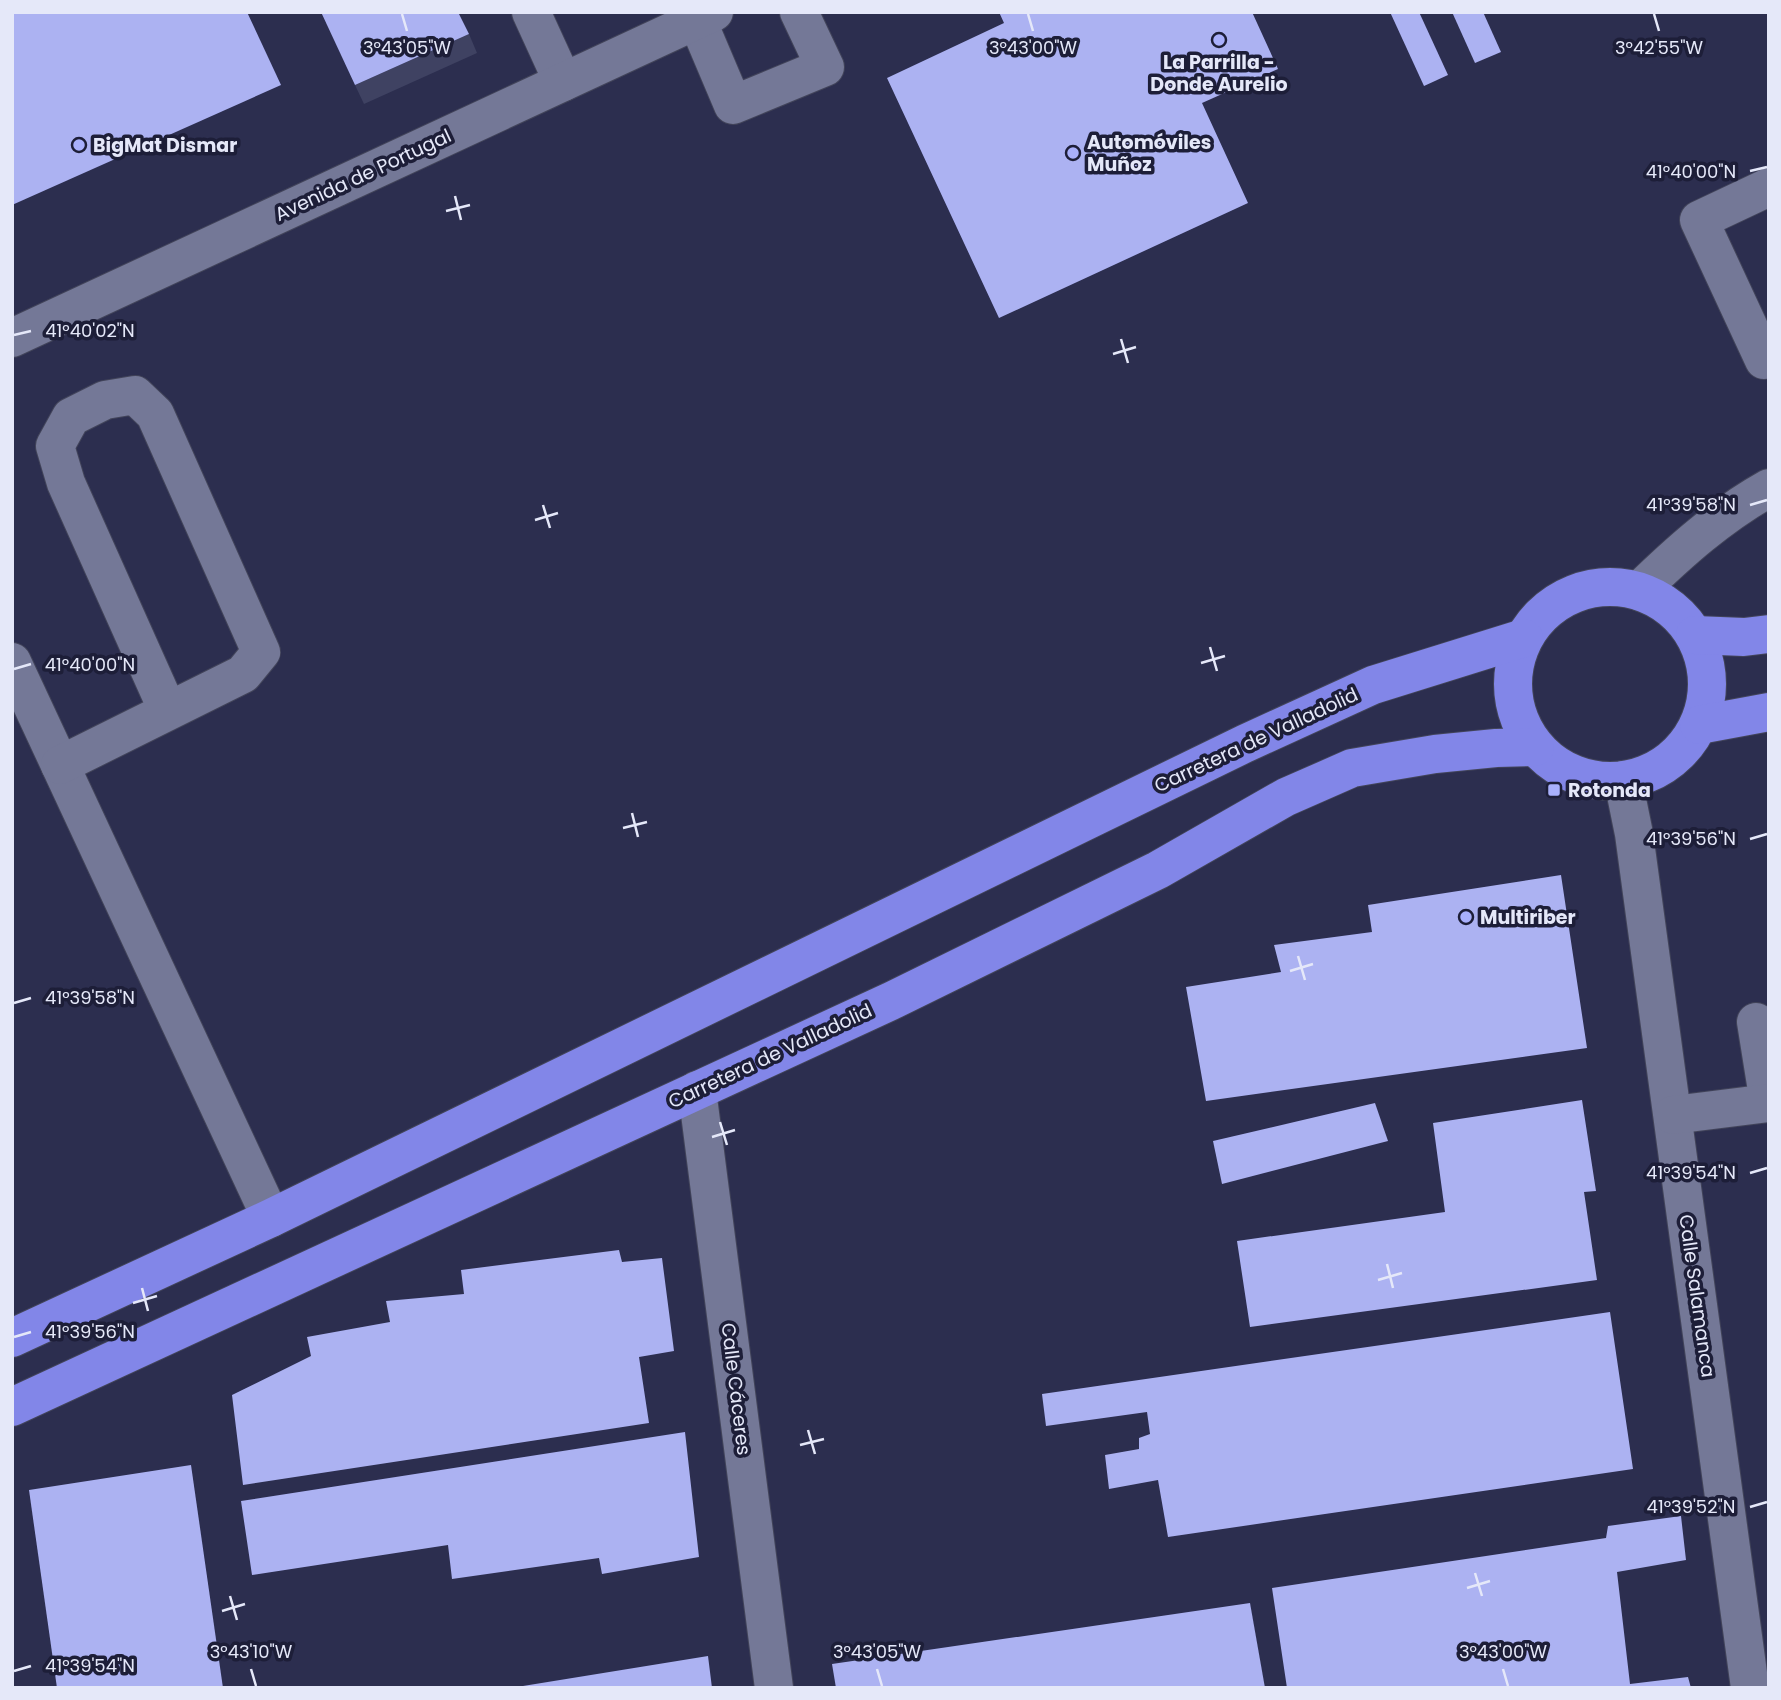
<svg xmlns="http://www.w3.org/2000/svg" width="1781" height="1700" font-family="Poppins,sans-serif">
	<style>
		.built { fill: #2c2e4f }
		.green { fill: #3f4262 }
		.building { fill: #acb2f2 }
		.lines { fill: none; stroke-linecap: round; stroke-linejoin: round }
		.minor-casing { stroke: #42445a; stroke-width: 40 }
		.highway-casing { stroke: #42445a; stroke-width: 40 }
		.minor { stroke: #747897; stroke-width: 38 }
		.highway { stroke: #8286e8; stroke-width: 38 }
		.ticks { fill: none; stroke: #e5e8f9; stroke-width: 2.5 }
		.poi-dot { fill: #a9b0fc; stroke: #1d1e38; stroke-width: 2.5 }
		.labels { text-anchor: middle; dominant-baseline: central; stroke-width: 7; stroke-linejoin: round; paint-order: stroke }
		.poi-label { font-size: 19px; font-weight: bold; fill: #e5e8f9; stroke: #1d1e38; text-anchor: start }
		.street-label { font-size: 19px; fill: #e5e8f9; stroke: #1d1e38 }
		.ticks-label { font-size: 18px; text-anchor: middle; fill: #e5e8f9; stroke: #1d1e38; stroke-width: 7; stroke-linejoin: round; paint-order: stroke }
	</style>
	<rect width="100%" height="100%" fill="#262842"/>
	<rect class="built" x="12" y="12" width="1757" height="1676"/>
	<polygon class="green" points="469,34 477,53 364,104 355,85"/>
	<g class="building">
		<polygon points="12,12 247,12 281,85 12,205"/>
		<polygon points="321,12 458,12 469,34 355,85"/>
		<polygon points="999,12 1252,12 1278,69 1202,103 1248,203 999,318 887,78 1004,23"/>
		<polygon points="1390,12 1419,12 1448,75 1424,86"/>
		<polygon points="1452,12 1483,12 1501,52 1475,63"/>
		<polygon points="1561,875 1587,1048 1206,1101 1186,987 1281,972 1274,945 1372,932 1368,905"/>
		<polygon points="1582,1100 1596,1191 1584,1192 1597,1280 1250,1327 1237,1241 1445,1212 1433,1123"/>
		<polygon points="1375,1103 1388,1141 1222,1184 1213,1141"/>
		<polygon points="619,1250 622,1262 662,1258 674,1351 639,1357 649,1423 243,1485 232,1395 311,1356 307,1337 390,1322 386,1301 464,1294 461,1270"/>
		<polygon points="1610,1312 1633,1469 1168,1537 1158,1480 1109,1489 1105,1455 1139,1449 1139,1438 1150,1434 1147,1412 1046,1426 1042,1394"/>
		<polygon points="685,1432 699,1557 602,1574 599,1558 452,1579 448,1545 252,1575 241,1501"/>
		<polygon points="191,1465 223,1688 57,1688 29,1490"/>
		<polygon points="1681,1516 1686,1560 1617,1572 1630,1684 1688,1677 1691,1688 1287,1688 1272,1588 1606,1538 1608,1526"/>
		<polygon points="1250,1603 1265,1688 836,1688 832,1664"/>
		<polygon points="708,1656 712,1688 524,1688 523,1686"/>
	</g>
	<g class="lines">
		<g class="minor-casing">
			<g id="minor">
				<polyline points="531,12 563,82"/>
				<polyline points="697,20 733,105 825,67 799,12"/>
				<polyline points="1769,187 1699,220 1764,360 1769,358"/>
				<polyline points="12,338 714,12"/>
				<path d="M1639,591c40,-39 80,-75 130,-103"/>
				<polyline points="12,662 271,1218"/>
				<polyline points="60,765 243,674 261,652 155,414 135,395 105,400 71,417 55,446 66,483 168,711"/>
				<polyline points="1623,780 1634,834 1750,1688"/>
				<polyline points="1756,1022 1769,1103"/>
				<polyline points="697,1090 774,1688"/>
				<polyline points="1673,1115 1769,1103"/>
			</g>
		</g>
		<g class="highway-casing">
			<g id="highway">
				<circle cx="1610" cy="684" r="97"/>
				<polyline points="1695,635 1744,637 1769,634"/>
				<polyline points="1699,725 1769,712"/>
				<polyline points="12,1338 271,1218 1244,744 1373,685 1524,638"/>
				<polyline points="12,1407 891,1001 1158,870 1286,797 1352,768 1435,754 1496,748 1535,747"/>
			</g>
		</g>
		<use href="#minor" class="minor"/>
		<use href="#highway" class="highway"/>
	</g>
	<path class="ticks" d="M402,14l5,17M1028,14l5,17M1654,14l5,17M1750,171l17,-4M455,196l6,24M446,211l24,-6M14,335l17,-4M1121,339l7,24M1113,354l23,-7M543,505l7,23M1750,505l17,-5M535,520l23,-7M1210,647l7,24M1201,663l24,-7M14,669l17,-5M632,813l6,24M623,828l24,-6M1750,839l17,-5M1298,956l7,24M1290,971l23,-7M14,1003l17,-5M720,1122l7,23M712,1137l23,-7M1750,1173l17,-5M1387,1264l6,24M1378,1280l24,-7M142,1288l6,23M133,1303l24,-7M14,1337l17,-5M808,1430l7,24M800,1445l24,-6M1750,1507l17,-5M1475,1573l7,23M1467,1588l23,-7M230,1596l7,24M222,1611l23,-7M251,1669l5,17M877,1669l5,17M1503,1669l5,17M14,1671l17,-5"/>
	<g class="poi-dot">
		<circle cx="1219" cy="40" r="7"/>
		<circle cx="79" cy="145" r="7"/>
		<circle cx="1073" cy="153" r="7"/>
		<rect x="1547" y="783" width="14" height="14" rx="3.5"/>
		<circle cx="1466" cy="917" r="7"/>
	</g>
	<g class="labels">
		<g class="poi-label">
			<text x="1219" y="62" text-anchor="middle">La Parrilla -<tspan x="1219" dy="22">Donde Aurelio</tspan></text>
			<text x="1087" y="142">Automóviles<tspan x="1087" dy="22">Muñoz</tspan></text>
			<text x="93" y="145">BigMat Dismar</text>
			<text x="1568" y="790">Rotonda</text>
			<text x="1480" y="917">Multiriber</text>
		</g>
		<g class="street-label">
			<text transform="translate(363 175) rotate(-25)">Avenida de Portugal</text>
			<text transform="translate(1256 740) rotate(-25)">Carretera de Valladolid</text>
			<text transform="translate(770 1056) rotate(-25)">Carretera de Valladolid</text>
			<text transform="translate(1697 1296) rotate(82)">Calle Salamanca</text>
			<text transform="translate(736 1389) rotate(83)">Calle Cáceres</text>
		</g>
	</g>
	<g class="ticks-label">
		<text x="407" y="54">3°43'05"W</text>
		<text x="1033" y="54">3°43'00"W</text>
		<text x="1659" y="54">3°42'55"W</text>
		<text x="1691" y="178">41°40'00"N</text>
		<text x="90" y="337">41°40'02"N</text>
		<text x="1691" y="511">41°39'58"N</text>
		<text x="90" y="671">41°40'00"N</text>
		<text x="1691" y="845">41°39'56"N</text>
		<text x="90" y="1004">41°39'58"N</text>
		<text x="1691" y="1179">41°39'54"N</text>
		<text x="90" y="1338">41°39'56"N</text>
		<text x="1691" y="1513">41°39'52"N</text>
		<text x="251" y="1658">3°43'10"W</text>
		<text x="877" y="1658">3°43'05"W</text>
		<text x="1503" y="1658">3°43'00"W</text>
		<text x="90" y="1672">41°39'54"N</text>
	</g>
	<rect width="1781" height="1700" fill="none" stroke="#e5e8f9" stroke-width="28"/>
</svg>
